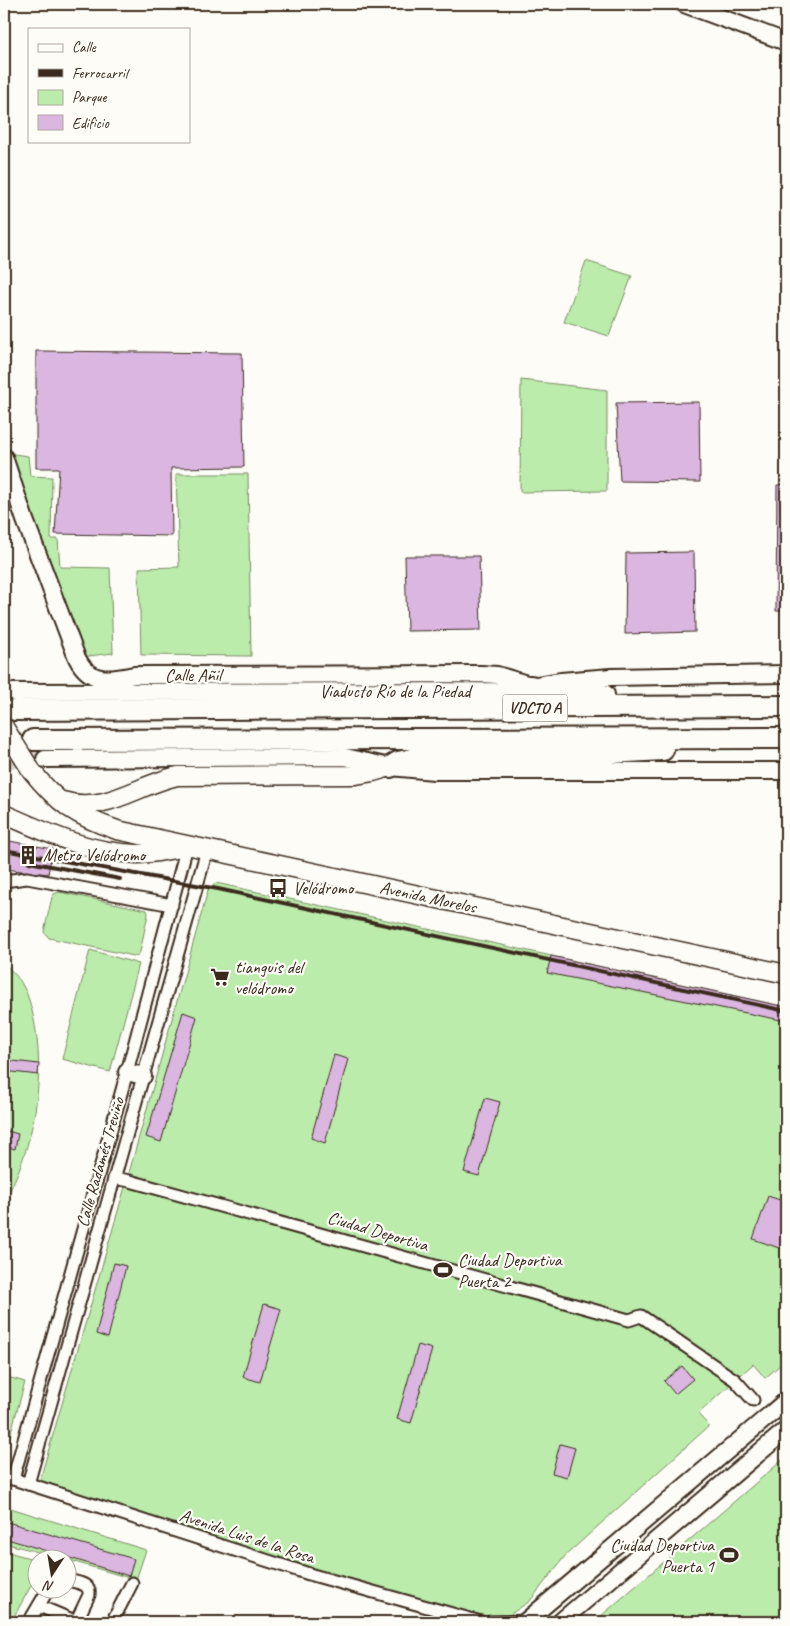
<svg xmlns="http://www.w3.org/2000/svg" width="790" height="1626" font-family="Caveat,sans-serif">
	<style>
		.green { fill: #bbecab; stroke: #7b8b64 }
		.building { fill: #dab6e0; stroke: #3b2a1e }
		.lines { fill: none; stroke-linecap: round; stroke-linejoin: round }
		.secondary-tunnel { stroke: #d6d2cc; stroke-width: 16; stroke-dasharray: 16 8; stroke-linecap: butt }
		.street-casing { stroke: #3b2a1e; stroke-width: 15 }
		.secondary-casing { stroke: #3b2a1e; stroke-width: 20 }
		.primary-casing { stroke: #3b2a1e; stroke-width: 21 }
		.highway-casing { stroke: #3b2a1e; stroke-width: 24 }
		.street { stroke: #fdfcf7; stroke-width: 11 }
		.secondary { stroke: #fdfcf7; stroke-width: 16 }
		.primary { stroke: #fdfcf7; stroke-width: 18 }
		.highway { stroke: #fdfcf7; stroke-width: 20 }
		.rail { stroke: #3b2a1e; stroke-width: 4 }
		.primary-bridge-casing { stroke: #3b2a1e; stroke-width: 21; stroke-linecap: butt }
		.primary-bridge { stroke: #fdfcf7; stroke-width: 18 }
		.labels { text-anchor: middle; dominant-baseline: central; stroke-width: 4.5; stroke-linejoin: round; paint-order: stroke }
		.shield { fill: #fdfcf7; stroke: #75695f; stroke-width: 1 }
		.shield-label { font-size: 16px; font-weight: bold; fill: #3b2a1e }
		.street-label { font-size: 18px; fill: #3b2a1e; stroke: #fdfcf7 }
		.poi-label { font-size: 18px; fill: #3b2a1e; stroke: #fdfcf7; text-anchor: start }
	</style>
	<rect width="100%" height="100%" fill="#fdfcf7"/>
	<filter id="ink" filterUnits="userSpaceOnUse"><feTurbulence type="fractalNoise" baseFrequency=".02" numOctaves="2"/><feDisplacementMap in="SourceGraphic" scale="10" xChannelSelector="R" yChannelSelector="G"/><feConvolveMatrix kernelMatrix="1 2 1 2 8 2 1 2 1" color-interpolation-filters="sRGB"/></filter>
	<g filter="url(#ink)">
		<g class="green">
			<polygon points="586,261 632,276 609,336 564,322"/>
			<polygon points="521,380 607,390 607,491 520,492"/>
			<polygon points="7,453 28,456 30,476 52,477 51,539 58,539 60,567 110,568 113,653 81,657"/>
			<polygon points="176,474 248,474 251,656 141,655 139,568 179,567"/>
			<polygon points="216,883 786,1007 786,1360 765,1378 753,1364 698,1414 709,1426 565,1556 530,1601 506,1617 497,1620 482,1619 387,1593 39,1483 127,1180 208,890"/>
			<polygon points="59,892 147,910 148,914 140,952 138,955 134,956 49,938 44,932 52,897 54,894"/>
			<polygon points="90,950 139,964 110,1072 62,1059"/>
			<path d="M4,962c6,8 15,15 19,24 5,8 8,20 10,29 14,62 1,132 -29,187z"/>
			<polygon points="4,1376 25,1382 4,1457"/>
			<polygon points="786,1457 786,1622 594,1622"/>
			<polygon points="4,1506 146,1550 136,1580 68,1560 68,1558 61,1558 4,1543"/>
			<polygon points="4,1551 37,1560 37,1575 11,1622 4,1622"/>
		</g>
		<g class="building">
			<polygon points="36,351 242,353 244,467 171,468 172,536 55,534 59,468 36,468"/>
			<polygon points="699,402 700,482 620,481 616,403"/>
			<polygon points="777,485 786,485 786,611 776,611"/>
			<polygon points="694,552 695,632 625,634 626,553"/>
			<polygon points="405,556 479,556 481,630 407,631"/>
			<polygon points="4,840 53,849 48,874 4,869"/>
			<polygon points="551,956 786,1007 786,1021 547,973"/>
			<polygon points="183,1012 197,1017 161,1142 146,1137"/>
			<polygon points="334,1055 348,1059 325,1143 311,1138"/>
			<polygon points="4,1060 39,1064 38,1075 4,1071"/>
			<polygon points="485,1098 500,1102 479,1176 464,1172"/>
			<polygon points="4,1130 18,1134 15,1149 4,1146"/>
			<polygon points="768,1196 786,1202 786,1236 782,1249 753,1239"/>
			<polygon points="114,1263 126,1266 108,1338 96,1334"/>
			<polygon points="264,1304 281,1309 260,1382 243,1377"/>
			<polygon points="418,1345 432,1349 411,1423 397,1419"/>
			<polygon points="682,1366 693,1379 675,1394 664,1381"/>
			<polygon points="560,1444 575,1448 567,1477 552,1473"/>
			<polygon points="4,1521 134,1559 129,1576 4,1538"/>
		</g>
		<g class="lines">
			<polyline class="secondary-tunnel" points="4,760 45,759"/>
			<g class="street-casing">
				<g id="street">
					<polyline points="4,881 27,878 172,905"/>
					<polyline points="114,1178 130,1181 629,1320 641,1316 735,1380 753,1400"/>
					<polyline points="4,1476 309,1574 481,1622"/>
					<polyline points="13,1479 127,1072 187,846"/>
					<polyline points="28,1484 207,850"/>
					<path d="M68,1580c9,3 23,3 21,15l-13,27"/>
					<polyline points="39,1606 77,1622"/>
					<polyline points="29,1622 49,1588"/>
					<polyline points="112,1622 132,1583"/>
					<polyline points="491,1622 532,1621"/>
				</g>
			</g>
			<g class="secondary-casing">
				<g id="secondary">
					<polyline points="684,4 786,42"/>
					<path d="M4,457l21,63 52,138c13,26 33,22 57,17l347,-1 16,1 30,9"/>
					<polyline points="4,692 499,691 561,681 611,677 786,674"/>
					<polyline points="45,759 345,757 390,767 434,771 786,771"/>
					<polyline points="127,1072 143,1076"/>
					<polyline points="525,1622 786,1401"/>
					<polyline points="560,1622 786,1430"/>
				</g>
			</g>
			<g class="primary-casing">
				<g id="primary">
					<path d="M31,770c27,34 45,46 86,60l669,144"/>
					<path d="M63,801c43,13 75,-17 115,-25l178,-1 17,-3 17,-5"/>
					<path d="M4,814c43,19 85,39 133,40 15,0 29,-4 43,-6"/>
				</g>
			</g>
			<g class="highway-casing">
				<g id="highway">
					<polyline points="531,686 551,692 604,695"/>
					<polyline points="14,710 786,706"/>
					<polyline points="33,740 786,738"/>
					<polyline points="390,767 398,762 417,758 575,755 663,750"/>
				</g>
			</g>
			<use href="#street" class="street"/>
			<use href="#secondary" class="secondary"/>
			<use href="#primary" class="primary"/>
			<use href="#highway" class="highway"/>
			<g class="rail">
				<polyline points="4,850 218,889 786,1011"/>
				<polyline points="29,862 120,879"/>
			</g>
			<g class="primary-bridge-casing">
				<polyline id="primary-bridge" points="4,727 31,770"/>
			</g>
			<use href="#primary-bridge" class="primary-bridge"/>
		</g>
	</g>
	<defs>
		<g id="building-bare" transform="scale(1.5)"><path d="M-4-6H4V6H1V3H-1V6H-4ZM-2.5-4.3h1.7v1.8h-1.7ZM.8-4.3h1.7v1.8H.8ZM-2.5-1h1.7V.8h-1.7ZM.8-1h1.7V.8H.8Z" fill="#3b2a1e" stroke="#fdfcf7" stroke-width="2.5" paint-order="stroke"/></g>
		<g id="bus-bare" transform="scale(1.5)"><path d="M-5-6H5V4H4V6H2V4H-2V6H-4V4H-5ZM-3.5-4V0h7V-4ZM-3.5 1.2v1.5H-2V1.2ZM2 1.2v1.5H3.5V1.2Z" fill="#3b2a1e" stroke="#fdfcf7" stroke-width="2.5" paint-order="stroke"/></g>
		<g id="supermarket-bare" transform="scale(1.5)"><path d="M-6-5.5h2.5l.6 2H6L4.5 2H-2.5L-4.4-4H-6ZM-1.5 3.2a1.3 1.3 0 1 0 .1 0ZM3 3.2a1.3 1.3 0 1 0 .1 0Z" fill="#3b2a1e" stroke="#fdfcf7" stroke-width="2.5" paint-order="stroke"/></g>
		<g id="stadium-bare" transform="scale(1.5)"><path d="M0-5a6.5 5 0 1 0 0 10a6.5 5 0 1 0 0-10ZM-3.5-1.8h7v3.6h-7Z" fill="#3b2a1e" stroke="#fdfcf7" stroke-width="2.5" paint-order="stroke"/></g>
	</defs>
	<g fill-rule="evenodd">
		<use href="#building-bare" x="28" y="855"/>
		<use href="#bus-bare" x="278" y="888"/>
		<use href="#supermarket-bare" x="220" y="977"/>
		<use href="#stadium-bare" x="443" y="1270"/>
		<use href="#stadium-bare" x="729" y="1555"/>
	</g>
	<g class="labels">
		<rect class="shield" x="502.5" y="694.5" width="65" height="27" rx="4"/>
		<g class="shield-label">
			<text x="535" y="708">VDCTO A</text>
		</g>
		<g class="street-label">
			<text x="193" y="675">Calle Añil</text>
			<text x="395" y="691">Viaducto Río de la Piedad</text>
			<text transform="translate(428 897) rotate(12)">Avenida Morelos</text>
			<text transform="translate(100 1162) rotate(-74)">Calle Radamés Treviño</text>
			<text transform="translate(378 1231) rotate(16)">Ciudad Deportiva</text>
			<text transform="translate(247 1536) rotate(18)">Avenida Luis de la Rosa</text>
		</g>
		<g class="poi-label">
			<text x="43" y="855">Metro Velódromo</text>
			<text x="293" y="888">Velódromo</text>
			<text x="235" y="967">tianguis del<tspan x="235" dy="21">velódromo</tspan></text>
			<text x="458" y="1260">Ciudad Deportiva<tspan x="458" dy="21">Puerta 2</tspan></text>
			<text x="714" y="1545" text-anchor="end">Ciudad Deportiva<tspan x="714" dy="21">Puerta 1</tspan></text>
		</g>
	</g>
	<rect width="790" height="1626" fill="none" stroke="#fdfcf7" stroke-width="20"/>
	<rect x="10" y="10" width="770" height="1606" fill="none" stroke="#3b2a1e" stroke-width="2" filter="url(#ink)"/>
	<rect x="28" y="28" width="162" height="115" fill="#fdfcf7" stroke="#afa8a0"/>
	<rect x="38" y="44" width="25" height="8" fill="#fdfcf7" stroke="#afa8a0"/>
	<text x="72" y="52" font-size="15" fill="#3b2a1e">Calle</text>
	<rect x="38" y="69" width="25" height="8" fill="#3b2a1e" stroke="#afa8a0"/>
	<text x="72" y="78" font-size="15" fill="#3b2a1e">Ferrocarril</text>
	<rect x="38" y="90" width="25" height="15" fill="#bbecab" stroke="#afa8a0"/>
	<text x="72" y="102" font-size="15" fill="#3b2a1e">Parque</text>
	<rect x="38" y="115" width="25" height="15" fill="#dab6e0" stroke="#afa8a0"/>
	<text x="72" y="128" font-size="15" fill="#3b2a1e">Edificio</text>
	<g transform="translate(52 1574) rotate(192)"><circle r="24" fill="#fdfcf7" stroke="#afa8a0"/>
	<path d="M0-4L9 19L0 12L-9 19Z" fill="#3b2a1e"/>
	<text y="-8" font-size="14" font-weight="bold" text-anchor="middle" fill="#3b2a1e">N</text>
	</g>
</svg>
